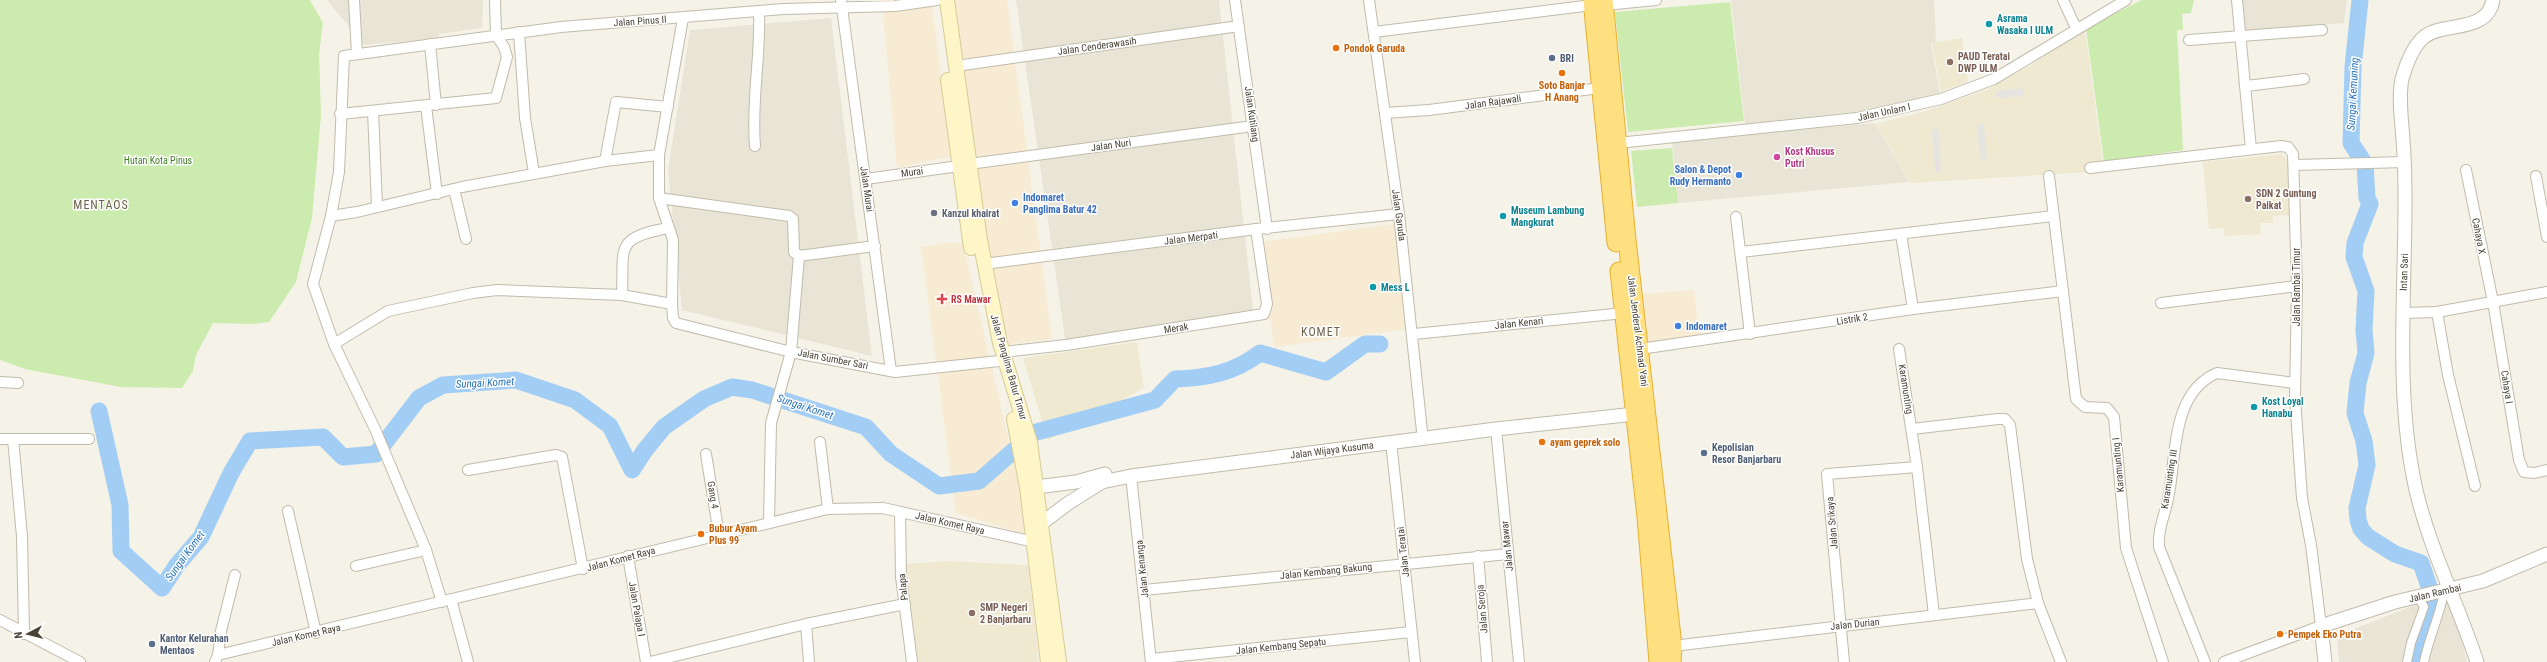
<svg xmlns="http://www.w3.org/2000/svg" width="2547" height="662" font-family="'Roboto Condensed',sans-serif">
	<style>
		.residential { fill: #e9e5d6 }
		.commercial { fill: #f7ebd3 }
		.education { fill: #efe9d2 }
		.green { fill: #ccebaf }
		.parking { fill: #e6e4e0 }
		.lines { fill: none; stroke-linecap: round; stroke-linejoin: round }
		.river { stroke: #a2cdf4; stroke-width: 17 }
		.pedestrian-casing { stroke: #c1bbaa; stroke-width: 10 }
		.minor-casing { stroke: #c1bbaa; stroke-width: 12 }
		.tertiary-casing { stroke: #c1bbaa; stroke-width: 15 }
		.secondary-casing { stroke: #d7ca96; stroke-width: 16 }
		.trunk-casing { stroke: #e5b032; stroke-width: 19 }
		.pedestrian { stroke: #fff; stroke-width: 8 }
		.minor { stroke: #fff; stroke-width: 10 }
		.tertiary { stroke: #fff; stroke-width: 13 }
		.secondary { stroke: #fff6c8; stroke-width: 14 }
		.trunk { stroke: #ffe080; stroke-width: 17 }
		.culture-dot { fill: #0f9aa8; stroke: #fff; stroke-width: 1.5 }
		.food-dot { fill: #e8710a; stroke: #fff; stroke-width: 1.5 }
		.service-dot { fill: #5c6f8a; stroke: #fff; stroke-width: 1.5 }
		.education-dot { fill: #8d6e63; stroke: #fff; stroke-width: 1.5 }
		.hotel-dot { fill: #d1479c; stroke: #fff; stroke-width: 1.5 }
		.shop-dot { fill: #3f7fe0; stroke: #fff; stroke-width: 1.5 }
		.worship-dot { fill: #6b7280; stroke: #fff; stroke-width: 1.5 }
		.health-dot { fill: #e0444e; stroke: #fff; stroke-width: 1.5 }
		.labels { text-anchor: middle; dominant-baseline: central; stroke-width: 3; stroke-linejoin: round; paint-order: stroke }
		.culture-label { font-size: 10px; font-weight: bold; fill: #0d838f; stroke: #fff; text-anchor: start }
		.street-label { font-size: 10px; fill: #494336; stroke: #fff }
		.food-label { font-size: 10px; font-weight: bold; fill: #c56008; stroke: #fff; text-anchor: start }
		.education-label { font-size: 10px; font-weight: bold; fill: #785e54; stroke: #fff; text-anchor: start }
		.service-label { font-size: 10px; font-weight: bold; fill: #4e5e75; stroke: #fff; text-anchor: start }
		.hotel-label { font-size: 10px; font-weight: bold; fill: #b23c85; stroke: #fff; text-anchor: start }
		.park-label { font-size: 10px; fill: #417e26; stroke: #fff }
		.shop-label { font-size: 10px; font-weight: bold; fill: #366cbe; stroke: #fff; text-anchor: start }
		.worship-label { font-size: 10px; font-weight: bold; fill: #5b616d; stroke: #fff; text-anchor: start }
		.health-label { font-size: 10px; font-weight: bold; fill: #be3a42; stroke: #fff; text-anchor: start }
		.water-label { font-size: 11px; font-style: italic; fill: #2973bb; stroke: #fff }
		.quarter-label { font-size: 12px; letter-spacing: 1px; fill: #6c624d; stroke: #fff }
	</style>
	<rect width="100%" height="100%" fill="#f5f2e8"/>
	<g class="residential">
		<polygon points="327,0 483,0 482,28 439,34 439,38 364,45"/>
		<polygon points="1016,0 1219,0 1253,310 1066,345"/>
		<polygon points="1731,0 1934,0 1936,42 1931,43 1940,94 1863,111 1745,124"/>
		<polygon points="2240,0 2347,0 2344,23 2245,33"/>
		<polygon points="831,18 872,356 682,310 668,170 690,30"/>
		<polygon points="1875,123 1909,182 1678,203 1672,142"/>
		<polygon points="2449,596 2467,662 2339,662 2337,636 2427,600"/>
	</g>
	<g class="commercial">
		<polygon points="882,0 931,0 952,156 897,168"/>
		<polygon points="947,0 1007,0 1052,339 1002,345"/>
		<polygon points="1394,224 1408,329 1274,347 1260,242"/>
		<polygon points="946,243 963,243 1031,536 956,513 921,247"/>
		<polygon points="1694,290 1700,340 1648,343 1643,294"/>
	</g>
	<g class="education">
		<polygon points="2085,28 2103,163 2090,172 1910,183 1876,124 1923,112 1988,89 2033,64"/>
		<polygon points="1962,38 1968,82 1941,91 1932,43"/>
		<polygon points="2283,154 2288,161 2290,215 2273,216 2273,223 2260,223 2261,234 2225,236 2224,228 2209,229 2203,162"/>
		<polygon points="1137,342 1144,388 1048,440 1023,358"/>
		<polygon points="946,561 1028,565 1039,662 915,662 906,564"/>
	</g>
	<g class="green">
		<polygon points="0,0 310,0 323,23 319,54 321,115 312,218 296,282 269,322 251,324 213,323 196,355 193,371 182,388 121,387 25,369 0,360"/>
		<polygon points="2142,0 2194,0 2191,13 2182,14 2183,30 2177,30 2183,150 2104,162 2086,28"/>
		<polygon points="1730,2 1744,121 1628,132 1615,12"/>
		<polygon points="1672,148 1678,203 1637,207 1631,151"/>
	</g>
	<g class="parking">
		<polygon points="2024,88 2024,96 1997,98 1996,91"/>
		<polygon points="1977,124 1984,124 1987,159 1980,159"/>
		<polygon points="1939,129 1941,171 1935,172 1932,130"/>
	</g>
	<g class="lines">
		<g class="river">
			<polyline points="2360,0 2353,67 2351,143 2365,164 2367,198 2370,204 2355,243 2354,257 2366,291 2364,330 2366,353 2358,383 2355,413 2364,441 2367,465 2357,508 2358,520 2361,529 2368,537 2395,554 2421,563 2433,598 2434,607 2419,662"/>
			<polyline points="99,411 120,505 121,551 162,588 177,565 201,537 231,473 250,441 323,437 343,457 376,454 419,398 443,385 516,380 575,400 610,426 632,470 645,450 664,427 704,399 732,387 752,390 866,427 891,454 939,486 979,481 1018,447"/>
			<path d="M1033,433l122,-33 20,-21c32,-1 59,-6 85,-26l66,19 39,-28h15"/>
		</g>
		<g class="pedestrian-casing">
			<g id="pedestrian">
				<polyline points="2407,662 2411,643 2424,607 2419,598"/>
				<path d="M2424,662c5,-25 16,-46 20,-70"/>
			</g>
		</g>
		<g class="minor-casing">
			<g id="minor">
				<polyline points="354,0 357,54"/>
				<polyline points="841,0 891,371"/>
				<polyline points="1235,0 1267,229"/>
				<polyline points="1369,0 1399,214 1422,431"/>
				<polyline points="2063,0 2076,28"/>
				<polyline points="2237,0 2251,149"/>
				<polyline points="1605,5 1656,0"/>
				<polyline points="683,18 659,155 659,198 673,240 672,304 673,318 676,323 791,352 895,372 999,361"/>
				<polyline points="519,32 525,118 534,173"/>
				<polyline points="1374,32 1592,5"/>
				<polyline points="2189,40 2322,30"/>
				<polyline points="430,44 436,105"/>
				<polyline points="956,66 1239,26"/>
				<polyline points="2246,86 2304,79"/>
				<polyline points="426,106 437,194"/>
				<polyline points="373,111 377,205"/>
				<polyline points="1385,113 1429,110 1600,88"/>
				<polyline points="340,114 496,98 507,57 504,47 496,35 495,0"/>
				<polyline points="1618,143 1857,118 1941,99 1994,79 2126,0"/>
				<path d="M755,146c-4,-45 6,-90 4,-134"/>
				<polyline points="659,155 605,161 616,102 668,107"/>
				<polyline points="969,164 1253,126"/>
				<polyline points="2295,165 2405,162"/>
				<polyline points="2090,168 2281,146 2288,147 2293,154 2297,286 2295,398 2302,498 2311,545 2321,626 2224,662"/>
				<polyline points="2466,170 2493,302 2519,460 2524,472 2534,473 2547,470"/>
				<polyline points="2049,176 2076,399 2085,407 2107,408 2114,417 2126,548 2163,662"/>
				<polyline points="2536,176 2547,237"/>
				<polyline points="866,179 959,166"/>
				<polyline points="454,189 466,239"/>
				<polyline points="659,198 789,216 793,219 794,252 799,256 791,352 771,423 769,522"/>
				<polyline points="331,216 357,212 462,187 605,161"/>
				<polyline points="1736,217 1750,334"/>
				<polyline points="1901,234 1913,309"/>
				<polyline points="1741,252 2053,216"/>
				<polyline points="799,256 875,246"/>
				<polyline points="984,264 1256,229 1399,214"/>
				<polyline points="622,295 672,304"/>
				<polyline points="2161,303 2297,286"/>
				<polyline points="2437,312 2448,375 2475,486"/>
				<polyline points="2402,313 2437,312 2547,292"/>
				<polyline points="1414,334 1624,313"/>
				<path d="M334,344l54,-33 85,-18 24,-3 125,5c2,-48 -8,-57 46,-67"/>
				<polyline points="1640,349 1913,309 2063,291"/>
				<polyline points="1899,349 1917,467 1934,615"/>
				<polyline points="1003,352 1066,345 1264,314 1267,304 1256,229"/>
				<polyline points="0,382 18,383"/>
				<polyline points="1496,429 1519,662"/>
				<polyline points="1912,429 1998,419 2005,419 2010,425 2027,559 2038,603 2061,662"/>
				<polyline points="0,439 89,439"/>
				<polyline points="13,439 22,536 24,634"/>
				<polyline points="820,442 828,509"/>
				<polyline points="1391,442 1415,662"/>
				<polyline points="706,454 719,535"/>
				<polyline points="468,470 556,455 562,457 583,569"/>
				<polyline points="1131,476 1151,662"/>
				<polyline points="288,511 316,633"/>
				<polyline points="900,512 901,577 912,662"/>
				<polyline points="628,556 646,662"/>
				<polyline points="1478,556 1487,662"/>
				<polyline points="356,566 426,550"/>
				<polyline points="1144,590 1508,554"/>
				<polyline points="451,599 468,662"/>
				<polyline points="442,602 426,550 375,429 334,344 313,284 331,216 339,172 344,56 561,27 783,9 895,6 937,0"/>
				<polyline points="0,620 80,662"/>
				<polyline points="806,624 809,662"/>
				<polyline points="1673,646 2038,603"/>
				<polyline points="218,655 221,631 235,575"/>
				<polyline points="1151,659 1411,632"/>
				<polyline points="215,662 218,655 247,648 828,509 883,508 1034,542"/>
				<polyline points="650,662 806,624 905,604"/>
				<polyline points="1844,662 1827,474 1917,467"/>
				<path d="M2205,662l-46,-115c-1,-19 5,-29 9,-48 9,-41 2,-106 49,-126l78,10"/>
			</g>
		</g>
		<g class="tertiary-casing">
			<g id="tertiary">
				<polyline points="1036,487 1076,482 1105,474"/>
				<polyline points="1042,523 1067,504 1102,482 1131,476 1496,429 1635,414"/>
				<polyline points="2325,662 2321,626 2395,602 2483,581 2547,554"/>
				<path d="M2477,662c-19,-58 -47,-112 -61,-172 -21,-94 -11,-192 -11,-287 0,-21 0,-41 -2,-62 -1,-20 -5,-43 -1,-62 4,-14 10,-32 22,-42 20,-16 63,-3 69,-37"/>
			</g>
		</g>
		<g class="secondary-casing">
			<g id="secondary">
				<polyline points="947,0 980,240 1000,343 1030,442 1059,662"/>
				<polyline points="948,80 971,248"/>
				<polyline points="1014,419 1027,487 1048,662"/>
			</g>
		</g>
		<g class="trunk-casing">
			<g id="trunk">
				<polyline points="1592,0 1616,243"/>
				<polyline points="1604,0 1627,240 1673,646 1672,662"/>
				<polyline points="1619,271 1646,517 1658,662"/>
			</g>
		</g>
		<use href="#pedestrian" class="pedestrian"/>
		<use href="#minor" class="minor"/>
		<use href="#tertiary" class="tertiary"/>
		<use href="#secondary" class="secondary"/>
		<use href="#trunk" class="trunk"/>
	</g>
	<g class="culture-dot">
		<circle cx="1989" cy="24" r="4"/>
		<circle cx="1503" cy="216" r="4"/>
		<circle cx="1373" cy="287" r="4"/>
		<circle cx="2254" cy="407" r="4"/>
	</g>
	<g class="food-dot">
		<circle cx="1336" cy="48" r="4"/>
		<circle cx="1562" cy="73" r="4"/>
		<circle cx="1542" cy="442" r="4"/>
		<circle cx="701" cy="534" r="4"/>
		<circle cx="2280" cy="634" r="4"/>
	</g>
	<g class="service-dot">
		<circle cx="1552" cy="58" r="4"/>
		<circle cx="1704" cy="453" r="4"/>
		<circle cx="152" cy="644" r="4"/>
	</g>
	<g class="education-dot">
		<circle cx="1950" cy="62" r="4"/>
		<circle cx="2248" cy="199" r="4"/>
		<circle cx="972" cy="613" r="4"/>
	</g>
	<circle class="hotel-dot" cx="1777" cy="157" r="4"/>
	<g class="shop-dot">
		<circle cx="1739" cy="175" r="4"/>
		<circle cx="1015" cy="203" r="4"/>
		<circle cx="1678" cy="326" r="4"/>
	</g>
	<circle class="worship-dot" cx="934" cy="213" r="4"/>
	<path class="health-dot" d="M940 293h4v4h4v4h-4v4h-4v-4h-4v-4h4z"/>
	<g class="labels">
		<g class="culture-label">
			<text x="1997" y="18">Asrama<tspan x="1997" dy="12">Wasaka I ULM</tspan></text>
			<text x="1511" y="210">Museum Lambung<tspan x="1511" dy="12">Mangkurat</tspan></text>
			<text x="1381" y="287">Mess L</text>
			<text x="2262" y="401">Kost Loyal<tspan x="2262" dy="12">Hanabu</tspan></text>
		</g>
		<g class="street-label">
			<text transform="translate(640 21) rotate(-4)">Jalan Pinus II</text>
			<text transform="translate(1097 46) rotate(-8)">Jalan Cenderawasih</text>
			<text transform="translate(1493 102) rotate(-8)">Jalan Rajawali</text>
			<text transform="translate(1884 112) rotate(-12)">Jalan Unlam I</text>
			<text transform="translate(1252 114) rotate(82)">Jalan Kutilang</text>
			<text transform="translate(1111 145) rotate(-8)">Jalan Nuri</text>
			<text transform="translate(912 172) rotate(-8)">Murai</text>
			<text transform="translate(867 189) rotate(82)">Jalan Murai</text>
			<text transform="translate(1399 215) rotate(82)">Jalan Garuda</text>
			<text transform="translate(2479 236) rotate(79)">Cahaya X</text>
			<text transform="translate(1191 238) rotate(-7)">Jalan Merpati</text>
			<text transform="translate(2404 272) rotate(-88)">Intan Sari</text>
			<text transform="translate(2296 287) rotate(-90)">Jalan Rambai Timur</text>
			<text transform="translate(1852 319) rotate(-9)">Listrik 2</text>
			<text transform="translate(1519 323) rotate(-6)">Jalan Kenari</text>
			<text transform="translate(1176 328) rotate(-9)">Merak</text>
			<text transform="translate(1638 331) rotate(83)">Jalan Jenderal Achmad Yani</text>
			<text transform="translate(833 359) rotate(11)">Jalan Sumber Sari</text>
			<text transform="translate(1009 367) rotate(74)">Jalan Panglima Batur Timur</text>
			<text transform="translate(2507 387) rotate(81)">Cahaya I</text>
			<text transform="translate(1906 389) rotate(81)">Karamunting</text>
			<text transform="translate(1332 450) rotate(-7)">Jalan Wijaya Kusuma</text>
			<text transform="translate(2118 465) rotate(-95)">Karamunting I</text>
			<text transform="translate(2169 479) rotate(-81)">Karamunting III</text>
			<text transform="translate(713 495) rotate(81)">Gang 4</text>
			<text transform="translate(950 523) rotate(13)">Jalan Komet Raya</text>
			<text transform="translate(1832 523) rotate(-95)">Jalan Srikaya</text>
			<text transform="translate(1507 546) rotate(-96)">Jalan Mawar</text>
			<text transform="translate(1403 552) rotate(-96)">Jalan Teratai</text>
			<text transform="translate(621 559) rotate(-15)">Jalan Komet Raya</text>
			<text transform="translate(1142 569) rotate(-96)">Jalan Kenanga</text>
			<text transform="translate(1326 571) rotate(-6)">Jalan Kembang Bakung</text>
			<text transform="translate(903 587) rotate(-96)">Palapa</text>
			<text transform="translate(2435 593) rotate(-13)">Jalan Rambai</text>
			<text transform="translate(637 609) rotate(80)">Jalan Palapa I</text>
			<text transform="translate(1482 609) rotate(-95)">Jalan Seroja</text>
			<text transform="translate(1855 624) rotate(-6)">Jalan Durian</text>
			<text transform="translate(306 635) rotate(-13)">Jalan Komet Raya</text>
			<text transform="translate(1281 646) rotate(-6)">Jalan Kembang Sepatu</text>
		</g>
		<g class="food-label">
			<text x="1344" y="48">Pondok Garuda</text>
			<text x="1562" y="85" text-anchor="middle">Soto Banjar<tspan x="1562" dy="12">H Anang</tspan></text>
			<text x="1550" y="442">ayam geprek solo</text>
			<text x="709" y="528">Bubur Ayam<tspan x="709" dy="12">Plus 99</tspan></text>
			<text x="2288" y="634">Pempek Eko Putra</text>
		</g>
		<g class="education-label">
			<text x="1958" y="56">PAUD Teratai<tspan x="1958" dy="12">DWP ULM</tspan></text>
			<text x="2256" y="193">SDN 2 Guntung<tspan x="2256" dy="12">Paikat</tspan></text>
			<text x="980" y="607">SMP Negeri<tspan x="980" dy="12">2 Banjarbaru</tspan></text>
		</g>
		<g class="service-label">
			<text x="1560" y="58">BRI</text>
			<text x="1712" y="447">Kepolisian<tspan x="1712" dy="12">Resor Banjarbaru</tspan></text>
			<text x="160" y="638">Kantor Kelurahan<tspan x="160" dy="12">Mentaos</tspan></text>
		</g>
		<g class="hotel-label">
			<text x="1785" y="151">Kost Khusus<tspan x="1785" dy="12">Putri</tspan></text>
		</g>
		<g class="park-label">
			<text x="158" y="160">Hutan Kota Pinus</text>
		</g>
		<g class="shop-label">
			<text x="1731" y="169" text-anchor="end">Salon &amp; Depot<tspan x="1731" dy="12">Rudy Hermanto</tspan></text>
			<text x="1023" y="197">Indomaret<tspan x="1023" dy="12">Panglima Batur 42</tspan></text>
			<text x="1686" y="326">Indomaret</text>
		</g>
		<g class="worship-label">
			<text x="942" y="213">Kanzul khairat</text>
		</g>
		<g class="health-label">
			<text x="951" y="299">RS Mawar</text>
		</g>
		<g class="water-label">
			<text transform="translate(2353 94) rotate(-87)">Sungai Kemuning</text>
			<text transform="translate(485 383) rotate(-3)">Sungai Komet</text>
			<text transform="translate(805 407) rotate(18)">Sungai Komet</text>
			<text transform="translate(185 556) rotate(-54)">Sungai Komet</text>
		</g>
		<g class="quarter-label">
			<text x="101" y="205">MENTAOS</text>
			<text x="1321" y="332">KOMET</text>
		</g>
	</g>
	<g transform="translate(28 634) rotate(263)" stroke="#ffffff" stroke-width="3" paint-order="stroke">
	<path d="M0-3L7 15L0 10L-7 15Z" fill="#494336"/>
	<text y="-6" font-size="11" font-weight="bold" text-anchor="middle" fill="#494336">N</text>
	</g>
</svg>
